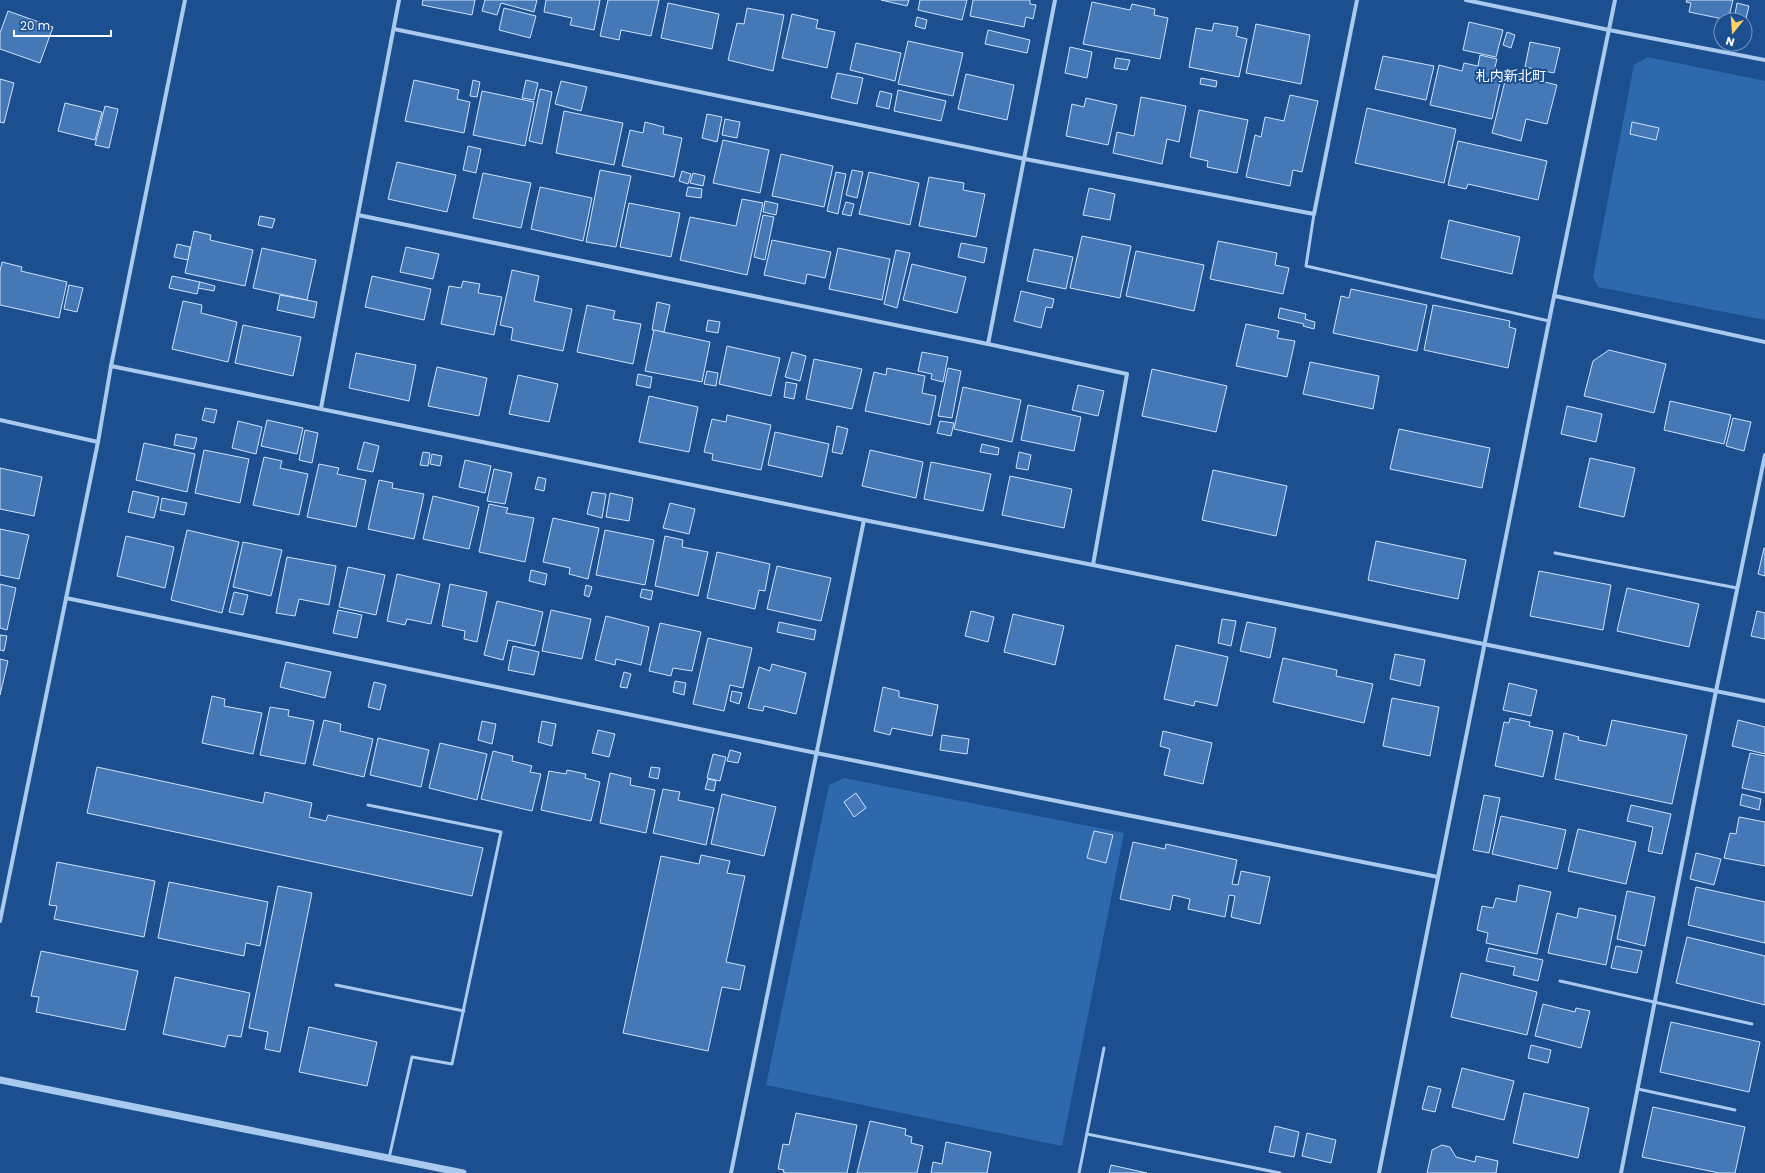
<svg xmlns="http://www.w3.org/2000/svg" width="1765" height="1173" font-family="Poppins,'Noto Sans JP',sans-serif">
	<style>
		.green { fill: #2e69ad }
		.building { fill: #4478b7; stroke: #cfe3fa }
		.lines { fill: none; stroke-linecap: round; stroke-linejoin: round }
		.service { stroke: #a9c9ee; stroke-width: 3 }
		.minor { stroke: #a9c9ee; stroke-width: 4 }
		.tertiary { stroke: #a9c9ee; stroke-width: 7 }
		.labels { text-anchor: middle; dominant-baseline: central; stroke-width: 4; stroke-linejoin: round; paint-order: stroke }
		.quarter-label { font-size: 14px; fill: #fff; stroke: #1b4f8f }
	</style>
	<rect width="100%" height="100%" fill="#1b4f8f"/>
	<g class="green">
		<polygon points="1648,57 1765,81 1765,320 1598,287 1593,277 1634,65"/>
		<polygon points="844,778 1124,833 1062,1146 766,1085 829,785"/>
	</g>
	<g class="building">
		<polygon points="423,0 475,0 472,15 422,5"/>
		<polygon points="485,0 537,0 534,12 501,3 497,15 482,11"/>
		<polygon points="546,0 600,0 594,30 570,25 572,18 544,12"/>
		<polygon points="608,0 659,0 651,36 621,30 619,40 600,36"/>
		<polygon points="881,0 909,0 907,6"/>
		<polygon points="920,0 967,0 962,20 918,10"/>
		<polygon points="973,0 1030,0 1030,4 1036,5 1033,19 1026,17 1024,27 970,16"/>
		<polygon points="1687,0 1733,0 1728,20 1689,12 1691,3 1686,2"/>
		<polygon points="1092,2 1130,10 1132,4 1155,9 1154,15 1168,18 1160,59 1083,44"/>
		<polygon points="668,3 719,14 712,49 661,38"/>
		<polygon points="1737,3 1749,6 1745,23 1745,20 1734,20"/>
		<polygon points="504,8 536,16 530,38 499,30"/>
		<polygon points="747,8 784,15 773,71 728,60 737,23 744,24"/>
		<polygon points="8,11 53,27 40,63 0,49 0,33"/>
		<polygon points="792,14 818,20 816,28 835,32 827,68 782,58"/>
		<polygon points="917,17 927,20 925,29 915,26"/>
		<polygon points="1469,22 1503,30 1496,57 1463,50"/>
		<polygon points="1214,23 1238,27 1236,36 1247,39 1239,77 1189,67 1196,28 1212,31"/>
		<polygon points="1256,24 1310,35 1301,84 1246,73"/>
		<polygon points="988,30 1030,40 1027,53 985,44"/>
		<polygon points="1507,32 1515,35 1511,48 1503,45"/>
		<polygon points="908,41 963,53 953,96 898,84"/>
		<polygon points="1530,42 1560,48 1554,73 1525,67"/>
		<polygon points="856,43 901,53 895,81 850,70"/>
		<polygon points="1070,47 1092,52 1087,78 1065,73"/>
		<polygon points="1480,55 1497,59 1494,71 1502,73 1492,119 1430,105 1439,65 1462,71 1464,63 1478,66"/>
		<polygon points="1383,56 1434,66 1426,100 1375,89"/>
		<polygon points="1116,58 1130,60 1127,70 1114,68"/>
		<polygon points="837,73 863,78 857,104 831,98"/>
		<polygon points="1507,73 1557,85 1547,124 1526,119 1521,141 1492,133"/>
		<polygon points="966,74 1014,85 1007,120 958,109"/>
		<polygon points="1201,78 1217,81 1216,87 1200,84"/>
		<polygon points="0,79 14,83 4,123 0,122"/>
		<polygon points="414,80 459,90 457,99 470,102 464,133 405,121"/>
		<polygon points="473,80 480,82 477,97 470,96"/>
		<polygon points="526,80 538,83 534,100 522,98"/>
		<polygon points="561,81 587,87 581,111 555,104"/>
		<polygon points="540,89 552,92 542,144 529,141"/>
		<polygon points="898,90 946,101 941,121 894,111"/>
		<polygon points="482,91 534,102 525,146 473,135"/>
		<polygon points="880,91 892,94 889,109 876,106"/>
		<polygon points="1290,95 1318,101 1302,172 1293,170 1290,186 1246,177 1255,135 1261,137 1265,117 1284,121"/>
		<polygon points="1141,97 1186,106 1179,142 1167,139 1162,164 1113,153 1117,132 1134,136"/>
		<polygon points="1086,98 1117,105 1108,145 1066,136 1072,104 1084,107"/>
		<polygon points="65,103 102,112 95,140 58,131"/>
		<polygon points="105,106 118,109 109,148 95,145"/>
		<polygon points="1367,108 1456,129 1444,183 1355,163"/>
		<polygon points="1199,110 1248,120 1237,173 1207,167 1208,161 1190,157"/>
		<polygon points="564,111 623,123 614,165 556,153"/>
		<polygon points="707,114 722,117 717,142 702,138"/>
		<polygon points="725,119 740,122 737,138 722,135"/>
		<polygon points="645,122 664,127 663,134 682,138 674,177 622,166 630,130 643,133"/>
		<polygon points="1632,122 1659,128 1656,140 1630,134"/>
		<polygon points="723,140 769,150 760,193 713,183"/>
		<polygon points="1458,141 1547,161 1538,200 1468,184 1466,189 1448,185"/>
		<polygon points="468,146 481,149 476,173 463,170"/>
		<polygon points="781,154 833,166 824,207 772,196"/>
		<polygon points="397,162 456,175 447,212 388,199"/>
		<polygon points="600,170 631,176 616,247 586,242"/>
		<polygon points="852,170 863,172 857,198 846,195"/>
		<polygon points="682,171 691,174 688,184 679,181"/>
		<polygon points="836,172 846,174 838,214 827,211"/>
		<polygon points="869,172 919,183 910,225 859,214"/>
		<polygon points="483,173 531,183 521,228 473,218"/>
		<polygon points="693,173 705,176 703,186 690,183"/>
		<polygon points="929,177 964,183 963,190 985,194 976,237 919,226"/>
		<polygon points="540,187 592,198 583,241 531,229"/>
		<polygon points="688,187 702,189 701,198 686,196"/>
		<polygon points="1089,188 1115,194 1110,220 1083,215"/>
		<polygon points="742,199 763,203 747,275 680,260 690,217 736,226"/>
		<polygon points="765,201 778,204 776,215 763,212"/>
		<polygon points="846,202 854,204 851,216 842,214"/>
		<polygon points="629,203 680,213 671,257 620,247"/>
		<polygon points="763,215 774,217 765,260 754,257"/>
		<polygon points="260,216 275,219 272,228 258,225"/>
		<polygon points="1449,220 1520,237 1512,274 1441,258"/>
		<polygon points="194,231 211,235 210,240 253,250 245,286 185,273"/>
		<polygon points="1082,236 1131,246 1120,298 1070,288"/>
		<polygon points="772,240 831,252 825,278 807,274 805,284 764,275"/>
		<polygon points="1218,241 1277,253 1275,265 1289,268 1283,294 1210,279"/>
		<polygon points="961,243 987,248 984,263 958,257"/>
		<polygon points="177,244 190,247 188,260 174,257"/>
		<polygon points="406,247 439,254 433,279 400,272"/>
		<polygon points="262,248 316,260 307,300 253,288"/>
		<polygon points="838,248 890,259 882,300 829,289"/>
		<polygon points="1034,249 1073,257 1066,289 1027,281"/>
		<polygon points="896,250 910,253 897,308 884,304"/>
		<polygon points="1136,251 1204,265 1194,311 1126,296"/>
		<polygon points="2,262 22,267 21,271 67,282 59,318 0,305 0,271"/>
		<polygon points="912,264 966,277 957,313 903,300"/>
		<polygon points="512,270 539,276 534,301 572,309 563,351 511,340 513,328 500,325"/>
		<polygon points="172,276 200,282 197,294 169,288"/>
		<polygon points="372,276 431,289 424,320 365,307"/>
		<polygon points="463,281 480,284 478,293 502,297 494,335 441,324 449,286 461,288"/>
		<polygon points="200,282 215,286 214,291 198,288"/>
		<polygon points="69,285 83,288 77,312 64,309"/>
		<polygon points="1351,289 1427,305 1417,351 1333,333 1341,296 1349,298"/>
		<polygon points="1021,291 1054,299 1052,308 1046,307 1041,328 1014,321"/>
		<polygon points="280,295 317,302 314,318 277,310"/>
		<polygon points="183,301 202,305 201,313 237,322 228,362 172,349"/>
		<polygon points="657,302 670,305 664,332 652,330"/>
		<polygon points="587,305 615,311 613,319 641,324 633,364 577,352"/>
		<polygon points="1433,305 1510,321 1509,327 1516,329 1508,368 1424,350"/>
		<polygon points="1280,308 1306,314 1305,319 1315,322 1314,329 1303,326 1304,324 1278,318"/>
		<polygon points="708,320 720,322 718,333 706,331"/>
		<polygon points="1246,324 1279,331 1277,338 1295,341 1287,377 1236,366"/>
		<polygon points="243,325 301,337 293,376 235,363"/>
		<polygon points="654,330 710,342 702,382 645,371"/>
		<polygon points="727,346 780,358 771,396 719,384"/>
		<polygon points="1609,350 1666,364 1654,413 1584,396 1593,361"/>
		<polygon points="792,352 806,356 800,381 785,377"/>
		<polygon points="922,352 948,357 943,382 931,379 932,374 918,371"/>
		<polygon points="356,353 416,365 409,401 349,388"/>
		<polygon points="814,359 862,369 852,409 806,399"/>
		<polygon points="1310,362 1379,376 1373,409 1303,394"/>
		<polygon points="437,367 487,378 479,416 428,406"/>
		<polygon points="887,368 925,376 922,393 936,396 930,425 865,411 874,372 886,375"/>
		<polygon points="948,368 961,371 952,418 938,416"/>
		<polygon points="1152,369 1227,386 1216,432 1142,416"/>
		<polygon points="707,371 718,373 716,386 704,384"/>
		<polygon points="638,374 652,377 650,388 636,385"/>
		<polygon points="518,375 558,384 549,422 509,414"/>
		<polygon points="786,382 797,384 794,399 784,397"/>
		<polygon points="1078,385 1104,391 1098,416 1072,410"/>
		<polygon points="963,387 1021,400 1012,442 954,429"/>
		<polygon points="649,396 698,407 689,452 639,442"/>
		<polygon points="1670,401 1731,415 1724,444 1664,430"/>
		<polygon points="1028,405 1081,417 1074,451 1021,440"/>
		<polygon points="1567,406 1602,414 1596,442 1561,434"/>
		<polygon points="205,408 217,410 214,423 202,420"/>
		<polygon points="727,415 771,425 761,470 712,460 713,454 704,452 712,419 726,422"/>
		<polygon points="1733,418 1751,422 1744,451 1726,446"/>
		<polygon points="267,420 303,428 297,454 261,446"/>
		<polygon points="238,421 262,427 256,454 232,448"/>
		<polygon points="940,421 954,423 951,436 937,433"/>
		<polygon points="837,426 848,429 842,454 832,452"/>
		<polygon points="1399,429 1490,448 1482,488 1390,469"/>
		<polygon points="305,430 318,433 312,463 299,460"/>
		<polygon points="775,432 829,444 822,477 768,465"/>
		<polygon points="176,434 197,438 194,449 174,445"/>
		<polygon points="364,442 379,446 373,472 357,469"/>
		<polygon points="144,443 195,454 187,492 136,480"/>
		<polygon points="982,444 999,448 998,455 980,452"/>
		<polygon points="204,450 249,459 240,503 195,493"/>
		<polygon points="870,450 923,462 916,498 862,486"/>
		<polygon points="423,452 430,453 428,466 420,465"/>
		<polygon points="1019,452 1031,455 1028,470 1016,468"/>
		<polygon points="432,454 442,456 440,466 430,464"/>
		<polygon points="264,457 282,461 280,468 308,474 299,515 253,505"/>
		<polygon points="1590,458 1635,468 1624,517 1579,507"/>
		<polygon points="465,460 491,466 485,493 459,487"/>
		<polygon points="931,462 991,474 983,511 924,499"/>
		<polygon points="319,464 339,468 337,474 366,480 356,527 307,517"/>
		<polygon points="0,468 42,477 34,516 0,509"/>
		<polygon points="494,469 512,473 505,504 487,501"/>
		<polygon points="1213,470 1287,486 1276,536 1202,520"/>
		<polygon points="1010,476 1072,489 1064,528 1002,515"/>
		<polygon points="538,477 546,479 544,491 535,489"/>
		<polygon points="379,480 393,483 392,488 424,494 414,539 368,529"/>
		<polygon points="133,491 159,497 154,518 128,512"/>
		<polygon points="592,492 606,494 602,518 587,514"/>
		<polygon points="610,493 633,498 629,521 606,517"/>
		<polygon points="433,496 479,507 469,549 423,539"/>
		<polygon points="162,498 187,503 184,515 160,510"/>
		<polygon points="670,503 695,509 689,534 663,528"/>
		<polygon points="489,504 508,508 506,513 534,518 525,562 479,552"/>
		<polygon points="553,518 599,528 588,579 569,574 570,568 543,562"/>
		<polygon points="0,529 29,535 19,579 0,575"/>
		<polygon points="187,530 239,542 222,613 171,600"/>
		<polygon points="605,530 654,540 645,585 596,575"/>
		<polygon points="126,536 174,547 165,588 117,576"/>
		<polygon points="665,536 683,540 682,547 708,552 698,596 655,586"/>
		<polygon points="1376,541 1466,560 1458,599 1368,580"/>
		<polygon points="243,542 282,550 271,596 233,587"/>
		<polygon points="1764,548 1765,548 1765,576 1758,574"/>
		<polygon points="717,552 770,564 765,591 759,590 755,609 707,598"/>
		<polygon points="287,557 336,566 329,605 299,599 295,616 276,613"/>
		<polygon points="777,566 831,578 821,621 767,609"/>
		<polygon points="348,567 385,575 376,615 339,607"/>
		<polygon points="531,570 547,574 545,585 529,581"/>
		<polygon points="1539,571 1611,585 1603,630 1530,616"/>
		<polygon points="397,574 440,584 431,624 407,619 405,625 387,621"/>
		<polygon points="0,584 16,588 7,630 0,628"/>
		<polygon points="450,584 487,592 477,642 464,639 465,631 442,626"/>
		<polygon points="586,585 592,587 589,597 584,595"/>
		<polygon points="1627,588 1699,604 1689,647 1617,631"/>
		<polygon points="642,589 653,591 651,600 640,597"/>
		<polygon points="234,592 248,595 243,615 229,612"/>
		<polygon points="497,601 543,612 535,646 508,640 503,660 484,655"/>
		<polygon points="338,610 362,615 357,638 333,633"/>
		<polygon points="551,610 591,619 582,659 542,651"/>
		<polygon points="971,611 994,617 988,642 965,636"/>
		<polygon points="1757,611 1765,613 1765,639 1751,636"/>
		<polygon points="1013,614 1064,626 1055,665 1004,652"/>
		<polygon points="606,616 649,627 641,665 616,659 615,665 595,660"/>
		<polygon points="1222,619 1236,621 1231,646 1218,643"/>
		<polygon points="779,622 816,630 814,640 777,632"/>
		<polygon points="1247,622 1276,628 1270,658 1240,651"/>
		<polygon points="660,623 701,632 692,671 673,668 671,676 649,671"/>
		<polygon points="0,635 7,636 4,651 0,650"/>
		<polygon points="708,638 752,648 743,688 730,685 724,711 693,704"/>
		<polygon points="1176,645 1228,657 1217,706 1195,701 1194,706 1164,699"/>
		<polygon points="513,646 539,652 534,675 508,670"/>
		<polygon points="1395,654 1425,660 1420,686 1390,679"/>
		<polygon points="1283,658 1337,670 1336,676 1373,684 1364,723 1273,702"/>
		<polygon points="0,659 8,661 0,695"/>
		<polygon points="286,662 331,672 325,698 280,687"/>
		<polygon points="772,664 806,673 796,714 764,706 763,711 748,708 759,667 770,671"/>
		<polygon points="624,672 631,674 627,688 620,687"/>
		<polygon points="675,681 686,683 684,695 673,692"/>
		<polygon points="374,682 386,685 380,710 368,707"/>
		<polygon points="1509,683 1537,690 1531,716 1503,710"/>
		<polygon points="883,687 899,691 899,697 938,705 932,736 892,728 890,735 874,731"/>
		<polygon points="732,691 742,693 739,704 730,701"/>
		<polygon points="212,696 225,699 224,706 262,713 253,754 202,743"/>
		<polygon points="1392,698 1439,707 1430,756 1383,746"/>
		<polygon points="270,707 289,710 288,716 314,721 305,764 260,755"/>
		<polygon points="1510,718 1530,722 1529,726 1553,731 1543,777 1495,766 1504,722 1509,723"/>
		<polygon points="324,720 341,724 340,731 373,739 364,777 313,765"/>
		<polygon points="1612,720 1687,735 1672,804 1555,779 1564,733 1579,737 1578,740 1606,746"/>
		<polygon points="1738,720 1765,727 1765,754 1732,746"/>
		<polygon points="482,721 496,724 492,744 478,740"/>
		<polygon points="542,721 556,724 552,746 538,742"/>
		<polygon points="598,730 615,734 609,757 592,753"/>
		<polygon points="1163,731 1212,743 1203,784 1164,775 1170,749 1160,746"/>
		<polygon points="942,735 969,739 967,754 940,750"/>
		<polygon points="378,738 429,750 421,787 370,775"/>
		<polygon points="440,743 487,754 477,800 429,788"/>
		<polygon points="730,750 741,753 738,763 727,761"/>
		<polygon points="493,751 513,756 512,761 532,766 530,772 541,774 532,811 481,799"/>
		<polygon points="1750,753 1765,756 1765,793 1742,788"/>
		<polygon points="713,754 726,757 720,781 707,778"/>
		<polygon points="97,767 263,803 265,792 312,803 309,817 326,821 328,815 483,848 472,896 87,813"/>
		<polygon points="651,767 660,768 658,779 649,777"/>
		<polygon points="567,770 586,774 585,778 600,782 591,821 541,810 549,771 566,774"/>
		<polygon points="610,773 631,778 630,785 655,790 646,833 600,823"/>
		<polygon points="708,779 716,781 714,791 705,789"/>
		<polygon points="663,789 680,792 678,800 714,808 706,845 653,833"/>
		<polygon points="856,793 866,808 854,817 844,802"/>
		<polygon points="722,794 776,807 764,856 711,844"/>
		<polygon points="1742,794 1761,799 1759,810 1740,805"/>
		<polygon points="1484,795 1500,798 1489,853 1473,850"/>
		<polygon points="1631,805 1671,814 1662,854 1648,851 1653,827 1627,821"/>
		<polygon points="1501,816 1566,830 1557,869 1492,854"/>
		<polygon points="1739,817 1765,822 1765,866 1724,858 1730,833 1736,834"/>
		<polygon points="1578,829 1636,842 1626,884 1568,871"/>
		<polygon points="1094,831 1113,835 1106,863 1087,858"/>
		<polygon points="1133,842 1165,849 1166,844 1237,860 1232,884 1238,885 1241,871 1270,877 1260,924 1231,917 1235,896 1229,895 1225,917 1188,909 1190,899 1173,895 1170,910 1120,899"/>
		<polygon points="1696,853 1721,859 1714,885 1690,879"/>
		<polygon points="701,855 730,861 727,873 745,876 726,962 745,966 740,990 722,987 708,1051 623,1033 661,856 699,864"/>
		<polygon points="57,862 155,881 144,937 54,919 57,906 49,905"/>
		<polygon points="169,882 268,902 260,946 246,943 244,956 158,938"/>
		<polygon points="1519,885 1551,892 1537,954 1486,943 1488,933 1477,930 1482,906 1493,908 1496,898 1516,902"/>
		<polygon points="278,886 312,893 280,1052 265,1049 268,1032 249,1028"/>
		<polygon points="1696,887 1765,902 1765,943 1688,925"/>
		<polygon points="1627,891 1655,897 1645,946 1617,939"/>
		<polygon points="1579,908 1616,916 1606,965 1548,953 1557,913 1577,918"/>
		<polygon points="1687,937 1765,956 1765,1005 1676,983"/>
		<polygon points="1616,946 1642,951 1637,973 1611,968"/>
		<polygon points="1489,948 1543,960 1538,981 1513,975 1515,967 1486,961"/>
		<polygon points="41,951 138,971 125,1030 36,1012 39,997 31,996"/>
		<polygon points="1461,973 1537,992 1527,1035 1451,1017"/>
		<polygon points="175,977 250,993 241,1037 228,1035 225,1047 163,1034"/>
		<polygon points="1543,1004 1575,1012 1576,1008 1590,1011 1581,1048 1535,1036"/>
		<polygon points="1671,1022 1760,1042 1749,1092 1660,1072"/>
		<polygon points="309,1027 377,1042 367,1086 299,1072"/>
		<polygon points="1531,1045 1551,1050 1548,1063 1528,1058"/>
		<polygon points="1462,1068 1514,1081 1504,1120 1452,1107"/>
		<polygon points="1428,1086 1441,1089 1435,1112 1422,1109"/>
		<polygon points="1524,1093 1589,1108 1578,1158 1513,1143"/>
		<polygon points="1653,1107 1745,1127 1735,1173 1719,1173 1642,1157"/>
		<polygon points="796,1113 857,1125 847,1173 786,1173 783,1172 784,1170 778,1169 783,1144 789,1145"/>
		<polygon points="870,1121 906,1129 905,1135 912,1137 911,1143 923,1146 917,1173 857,1173"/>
		<polygon points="1275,1126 1299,1132 1294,1157 1269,1152"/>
		<polygon points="1307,1133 1336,1140 1331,1163 1302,1156"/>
		<polygon points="946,1142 991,1152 987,1173 931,1173 933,1162 942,1164"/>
		<polygon points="1442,1145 1450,1147 1456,1157 1475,1162 1476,1156 1498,1161 1496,1173 1427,1173 1432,1150"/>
		<polygon points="1111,1165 1147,1173 1109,1173"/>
	</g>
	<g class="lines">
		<g class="service">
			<polyline points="1314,214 1306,266 1549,321"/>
			<polyline points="1555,553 1737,588"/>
			<polyline points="368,805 501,832 452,1064 412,1057 389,1158"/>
			<polyline points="1560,981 1752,1024"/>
			<polyline points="336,985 464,1011"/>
			<polyline points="1638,1089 1735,1110"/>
			<polyline points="1087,1134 1280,1173"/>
			<polyline points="1079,1173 1104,1048"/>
		</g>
		<g class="minor">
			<polyline points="1466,0 1609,30 1765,60"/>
			<polyline points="394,29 1025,159 1314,214 1357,0"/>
			<polyline points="358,215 988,344 1127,374 1093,565"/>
			<polyline points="1555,296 1765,342"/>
			<polyline points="988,344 1055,0"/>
			<polyline points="111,366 864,520 1093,565 1765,701"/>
			<polyline points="321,408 399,0"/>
			<polyline points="0,420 98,442"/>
			<polyline points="66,598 816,753 1438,877"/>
			<polyline points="0,921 98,442 111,366 185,0"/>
			<polyline points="731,1173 864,520"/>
			<polyline points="1379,1173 1549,321 1615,0"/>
			<polyline points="1621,1173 1716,691 1765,455"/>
		</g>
		<polyline class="tertiary" points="0,1080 463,1173"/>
	</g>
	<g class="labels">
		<g class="quarter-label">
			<text x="1511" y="76">札内新北町</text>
		</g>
	</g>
	<g transform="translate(1733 32) rotate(197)"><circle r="19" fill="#1b4f8f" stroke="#7695bc"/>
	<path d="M0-3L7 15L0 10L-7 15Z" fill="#ffd166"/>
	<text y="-6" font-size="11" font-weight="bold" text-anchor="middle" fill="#ffffff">N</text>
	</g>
	<path d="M14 30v6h97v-6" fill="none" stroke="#ffffff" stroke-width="2"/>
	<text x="20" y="30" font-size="12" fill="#ffffff" stroke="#1b4f8f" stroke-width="3" paint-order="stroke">20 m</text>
</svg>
